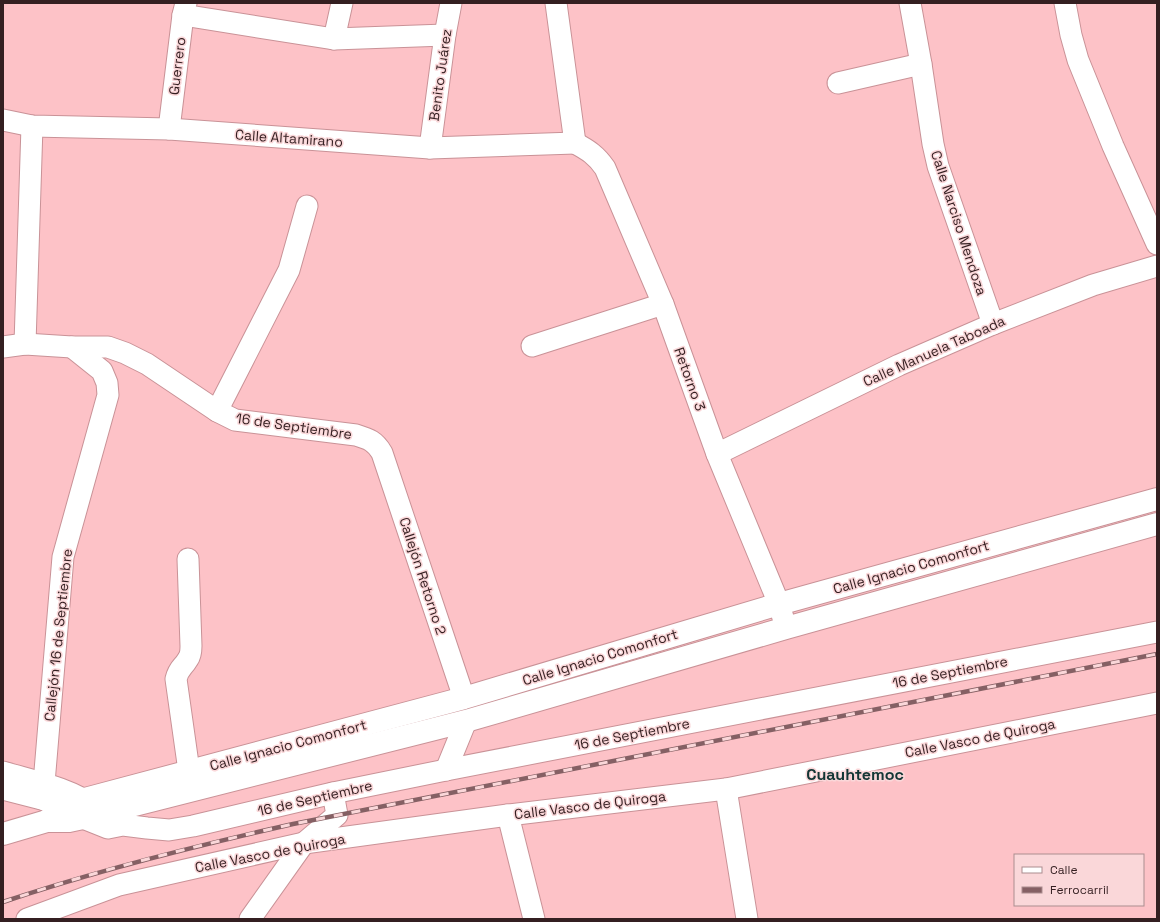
<svg xmlns="http://www.w3.org/2000/svg" width="1160" height="922" font-family="'Space Grotesk',sans-serif">
	<style>
		.lines { fill: none; stroke-linecap: round; stroke-linejoin: round }
		.minor-casing { stroke: #c99297; stroke-width: 23 }
		.tertiary-casing { stroke: #c99297; stroke-width: 24 }
		.minor { stroke: #fff; stroke-width: 21 }
		.tertiary { stroke: #fff; stroke-width: 22 }
		.rail-casing { stroke: #856064; stroke-width: 4.5 }
		.rail { stroke: #fad7d9; stroke-width: 3; stroke-dasharray: 9; stroke-linecap: butt }
		.labels { text-anchor: middle; dominant-baseline: central; stroke-width: 3; stroke-linejoin: round; paint-order: stroke }
		.street-label { font-size: 14px; fill: #341f21; stroke: #fad7d9 }
		.quarter-label { font-size: 16px; font-weight: bold; fill: #133635; stroke: #fad7d9 }
	</style>
	<rect width="100%" height="100%" fill="#fdc2c7"/>
	<g class="lines">
		<g class="minor-casing">
			<g id="minor">
				<polyline points="556,3 575,143"/>
				<polyline points="910,3 921,64 933,144 938,166 993,324"/>
				<polyline points="1065,3 1071,35 1078,60 1113,146 1157,244"/>
				<polyline points="183,15 334,39 445,35"/>
				<polyline points="334,39 342,3"/>
				<polyline points="838,83 921,64"/>
				<polyline points="3,120 32,126 169,129 430,148 575,143"/>
				<polyline points="169,129 183,15 186,3"/>
				<path d="M575,143c13,7 21,12 30,25l58,136 54,150 62,150 7,24"/>
				<polyline points="430,148 445,35 451,3"/>
				<polyline points="25,344 32,126"/>
				<polyline points="532,346 663,304"/>
				<path d="M3,347l22,-3 47,3h36l17,6 22,11 70,47 18,9 121,15c13,4 19,6 26,18l82,245"/>
				<polyline points="217,411 289,270 307,206"/>
				<polyline points="717,454 899,365 993,324 1093,285 1157,266"/>
				<path d="M188,559l3,87c0,4 0,9 -3,13 -5,9 -9,8 -12,20l13,92"/>
				<polyline points="446,770 466,721"/>
				<path d="M3,772c30,9 67,16 92,35"/>
				<polyline points="3,789 42,799 65,808 83,818 108,828 123,825 147,828 169,830 193,826 333,793 446,770 1157,632"/>
				<polyline points="726,789 747,919"/>
				<polyline points="42,799 44,783 63,557 108,395 107,383 102,371 72,347"/>
				<polyline points="508,815 534,919"/>
				<polyline points="27,919 119,885 304,843 508,815 726,789 1157,703"/>
				<polyline points="250,919 304,843 337,815 333,793"/>
			</g>
		</g>
		<g class="tertiary-casing">
			<g id="tertiary">
				<polyline points="48,820 65,808 85,799 464,698 779,604 1157,499"/>
				<polyline points="3,834 47,821 69,821 83,818 466,721 786,628 1157,524"/>
			</g>
		</g>
		<use href="#minor" class="minor"/>
		<use href="#tertiary" class="tertiary"/>
		<g class="rail-casing">
			<path id="rail" d="M3,902c95,-32 192,-56 290,-78l864,-170"/>
		</g>
		<use href="#rail" class="rail"/>
	</g>
	<g class="labels">
		<g class="street-label">
			<text transform="translate(177 66) rotate(-83)">Guerrero</text>
			<text transform="translate(440 75) rotate(-82)">Benito Juárez</text>
			<text transform="translate(289 138) rotate(4)">Calle Altamirano</text>
			<text transform="translate(959 223) rotate(72)">Calle Narciso Mendoza</text>
			<text transform="translate(934 351) rotate(-24)">Calle Manuela Taboada</text>
			<text transform="translate(690 379) rotate(70)">Retorno 3</text>
			<text transform="translate(294 426) rotate(8)">16 de Septiembre</text>
			<text transform="translate(911 567) rotate(-16)">Calle Ignacio Comonfort</text>
			<text transform="translate(423 576) rotate(72)">Callejón Retorno 2</text>
			<text transform="translate(58 635) rotate(-84)">Callejón 16 de Septiembre</text>
			<text transform="translate(600 657) rotate(-17)">Calle Ignacio Comonfort</text>
			<text transform="translate(950 672) rotate(-11)">16 de Septiembre</text>
			<text transform="translate(632 734) rotate(-11)">16 de Septiembre</text>
			<text transform="translate(980 738) rotate(-11)">Calle Vasco de Quiroga</text>
			<text transform="translate(288 745) rotate(-15)">Calle Ignacio Comonfort</text>
			<text transform="translate(315 798) rotate(-13)">16 de Septiembre</text>
			<text transform="translate(590 805) rotate(-7)">Calle Vasco de Quiroga</text>
			<text transform="translate(270 853) rotate(-11)">Calle Vasco de Quiroga</text>
		</g>
		<g class="quarter-label">
			<text x="855" y="774">Cuauhtemoc</text>
		</g>
	</g>
	<rect width="1160" height="922" fill="none" stroke="#341f21" stroke-width="8"/>
	<rect x="1014" y="854" width="130" height="52" fill="#fad7d9" stroke="#ab8d8f"/>
	<rect x="1022" y="867" width="20" height="6" fill="#ffffff" stroke="#ab8d8f"/>
	<text x="1050" y="874" font-size="12" fill="#341f21">Calle</text>
	<rect x="1022" y="887" width="20" height="6" fill="#856064" stroke="#ab8d8f"/>
	<text x="1050" y="894" font-size="12" fill="#341f21">Ferrocarril</text>
</svg>
